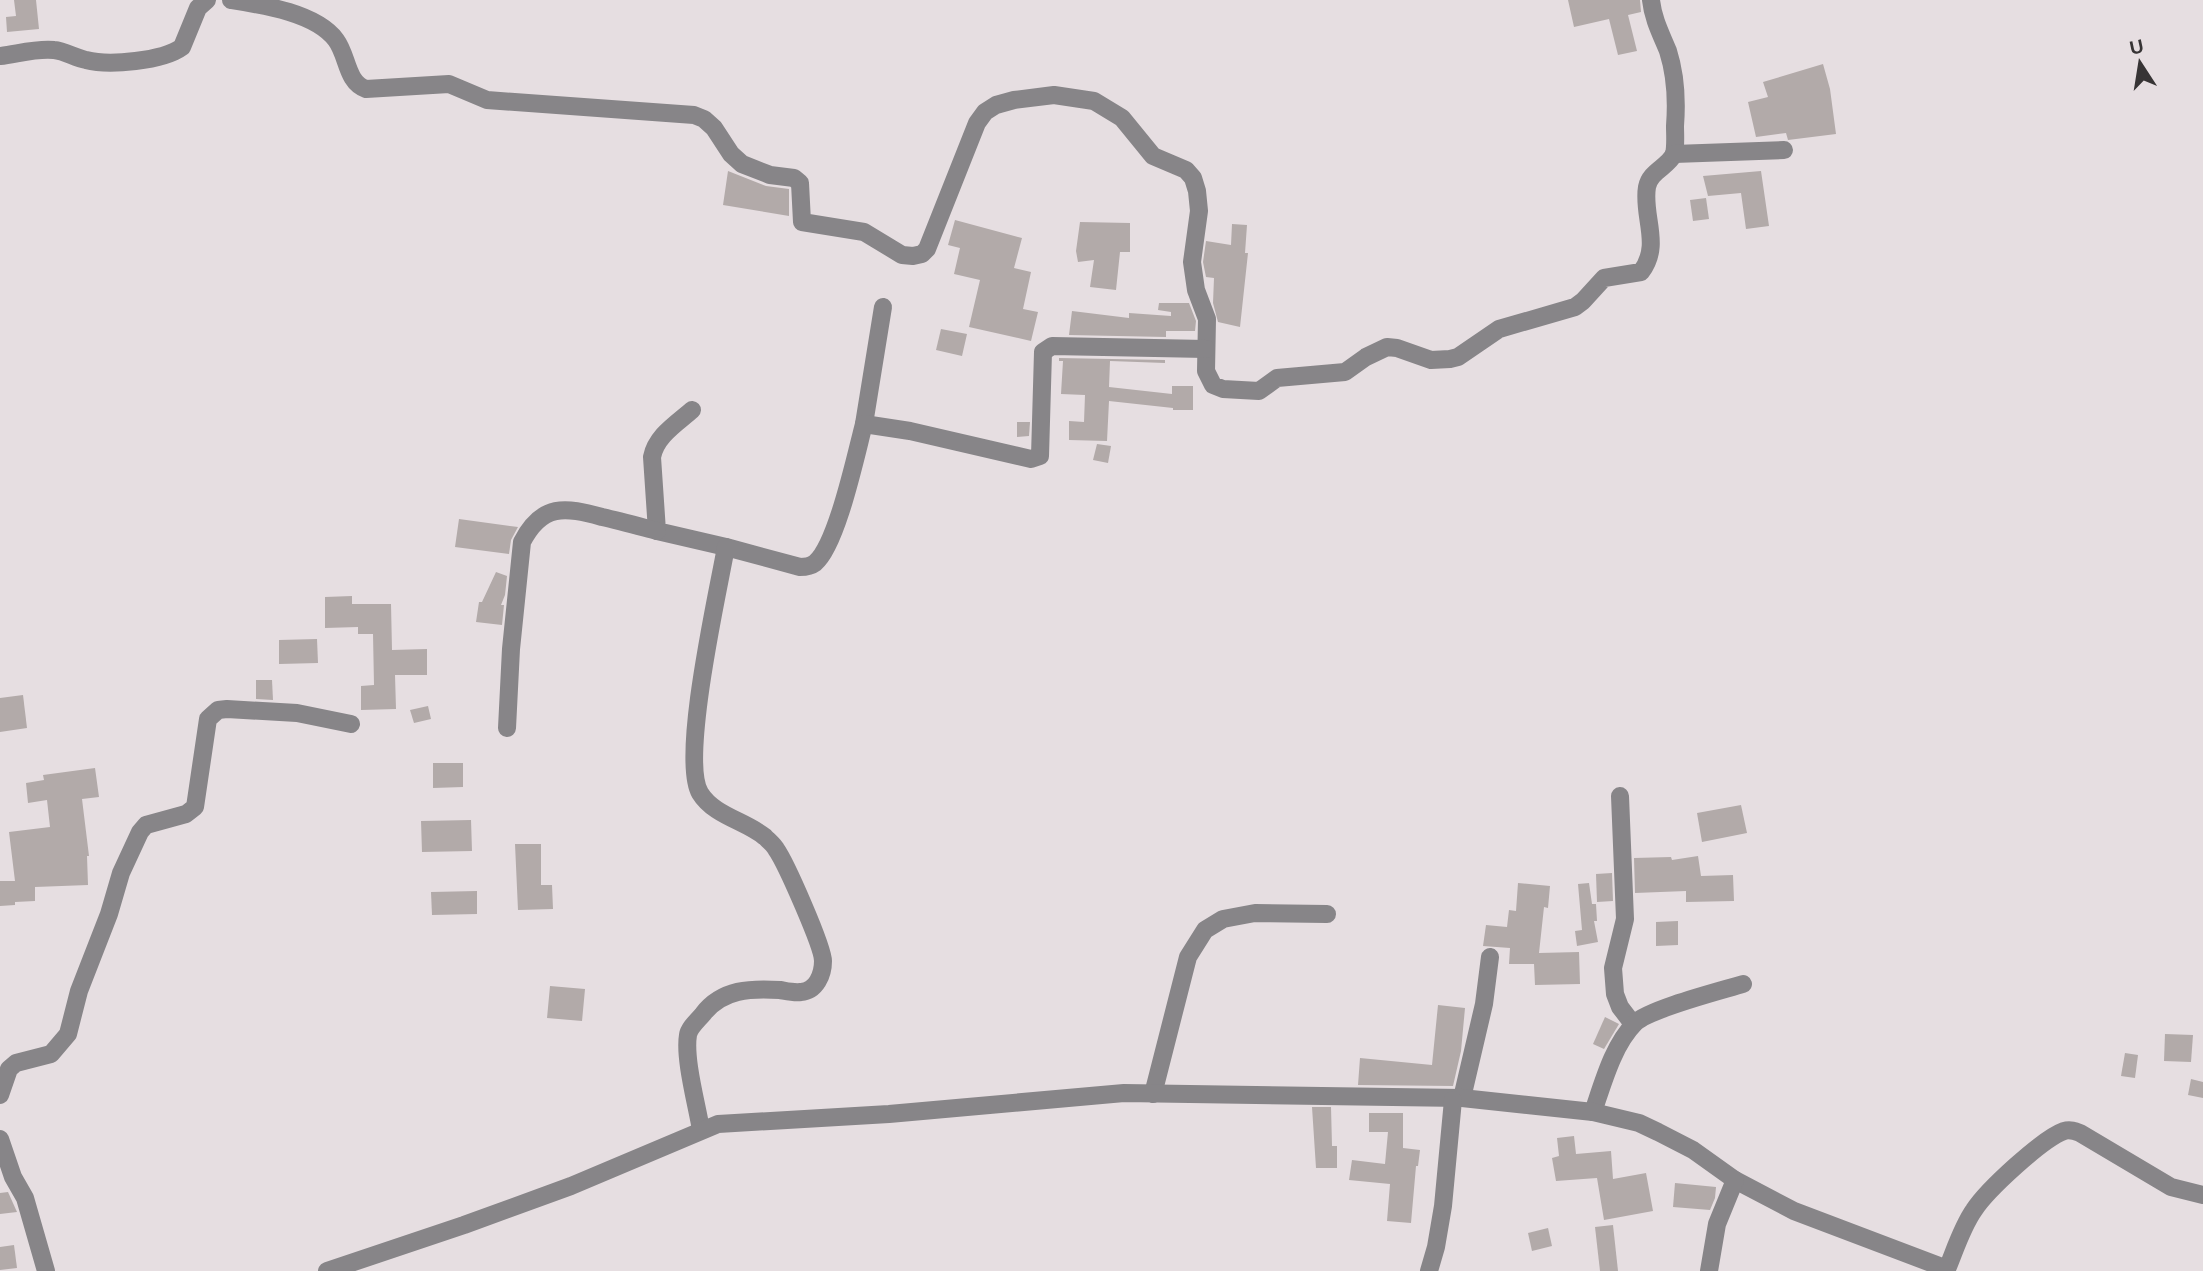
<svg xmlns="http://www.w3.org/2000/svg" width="2203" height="1271" font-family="Helvetica,sans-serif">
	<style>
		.building { fill: #b2aaa9 }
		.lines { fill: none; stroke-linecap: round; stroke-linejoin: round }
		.minor { stroke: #878588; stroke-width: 18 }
	</style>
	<rect width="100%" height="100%" fill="#e6dee1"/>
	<g class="building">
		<polygon points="14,0 36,0 39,29 7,32 6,17 16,16"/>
		<polygon points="1568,0 1640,0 1641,12 1628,15 1637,51 1618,55 1609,19 1574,27"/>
		<polygon points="1823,64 1830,89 1836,134 1788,140 1786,133 1756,137 1748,102 1768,97 1763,82"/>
		<polygon points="728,171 766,186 789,189 789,216 723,205"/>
		<polygon points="1761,171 1769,226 1746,229 1741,193 1708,196 1703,176"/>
		<polygon points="1706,198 1709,219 1693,221 1690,200"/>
		<polygon points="955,220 1022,238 1014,268 1031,272 1023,309 1038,312 1031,341 969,327 980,280 954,274 960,248 948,245"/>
		<polygon points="1080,222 1130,223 1130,252 1120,252 1116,290 1090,287 1094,260 1078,262 1076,251"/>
		<polygon points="1232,224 1247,225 1245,253 1248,253 1240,327 1218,322 1213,303 1214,278 1206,277 1203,262 1206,241 1231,245"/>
		<polygon points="1159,303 1189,303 1196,321 1195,331 1166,331 1166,337 1069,335 1072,311 1129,318 1129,313 1171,316 1171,312 1158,310"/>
		<polygon points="941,329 967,334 962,356 936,350"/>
		<polygon points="1059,358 1165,360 1165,363 1110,361 1109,387 1172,394 1172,386 1193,386 1193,410 1173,410 1173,408 1109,401 1107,441 1069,440 1069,421 1084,422 1085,395 1061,394 1063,361 1059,361"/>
		<polygon points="1017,422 1030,422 1029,436 1017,437"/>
		<polygon points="1097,444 1111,446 1108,463 1093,460"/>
		<polygon points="459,519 518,527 511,540 509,554 455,547"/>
		<polygon points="496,572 507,576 505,595 501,605 504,605 502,625 476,622 479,602 482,602"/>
		<polygon points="352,596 352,604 391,604 392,650 427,649 427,675 395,675 396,709 361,710 361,686 374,685 373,634 358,634 358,627 325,628 325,597"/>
		<polygon points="317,639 318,663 279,664 279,640"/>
		<polygon points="256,680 272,680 273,700 256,699"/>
		<polygon points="23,695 27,728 0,732 0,698"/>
		<polygon points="428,706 431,719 414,723 410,710"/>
		<polygon points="433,763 463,763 463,787 433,788"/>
		<polygon points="95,768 99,797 82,799 89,856 87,856 88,885 35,887 35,901 15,902 15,905 0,906 0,881 15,881 9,832 50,827 47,800 28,803 26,783 44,780 43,775"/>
		<polygon points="1741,805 1747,833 1702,842 1697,813"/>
		<polygon points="471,820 472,851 422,852 421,821"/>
		<polygon points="515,844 541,844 541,885 552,885 553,909 518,910"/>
		<polygon points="1698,856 1701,876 1733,875 1734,901 1686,902 1686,891 1635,893 1634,858 1671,857 1672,860"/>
		<polygon points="1612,873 1613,901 1597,902 1596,874"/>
		<polygon points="1518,883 1550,886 1548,908 1544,907 1539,953 1579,952 1580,984 1535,985 1534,964 1509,964 1510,948 1483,946 1486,925 1507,927 1509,910 1516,911"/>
		<polygon points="1589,883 1592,904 1596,904 1597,921 1594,921 1598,942 1577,946 1575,931 1582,930 1578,884"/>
		<polygon points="477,891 477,914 432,915 431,892"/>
		<polygon points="1678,921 1678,945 1656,946 1656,922"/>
		<polygon points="550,986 585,989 582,1021 547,1018"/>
		<polygon points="1438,1005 1465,1008 1461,1051 1453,1086 1358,1085 1360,1058 1432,1065"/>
		<polygon points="1605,1017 1619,1024 1604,1049 1593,1044"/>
		<polygon points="2165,1034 2193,1035 2191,1062 2164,1061"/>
		<polygon points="2125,1053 2138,1055 2135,1078 2121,1076"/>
		<polygon points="2191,1079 2203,1082 2203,1098 2188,1095"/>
		<polygon points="1312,1107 1331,1107 1332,1146 1337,1146 1337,1168 1316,1168"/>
		<polygon points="1369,1113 1403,1113 1403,1148 1420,1150 1418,1166 1416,1166 1411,1223 1387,1221 1390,1184 1349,1180 1352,1160 1385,1164 1388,1132 1369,1132"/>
		<polygon points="1574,1136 1576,1154 1611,1151 1613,1179 1646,1173 1653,1211 1604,1220 1597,1178 1556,1181 1552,1158 1559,1156 1557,1138"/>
		<polygon points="1675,1183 1716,1187 1715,1198 1710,1210 1673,1207"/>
		<polygon points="8,1192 17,1212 0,1214 0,1193"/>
		<polygon points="1613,1225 1618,1271 1600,1271 1595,1227"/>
		<polygon points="1548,1228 1552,1246 1532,1251 1528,1233"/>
		<polygon points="14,1245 17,1268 0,1270 0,1247"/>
	</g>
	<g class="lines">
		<g class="minor">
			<path d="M231,0c32,5 85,13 105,40 12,16 10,42 30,49l83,-5 38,16 207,15 10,4 10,9 17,26 11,10 28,11 24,3 6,5 2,39 62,10 38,23 11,1 9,-2 5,-5 50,-126 8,-11 11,-7 18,-5 40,-5 40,6 28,17 31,38 33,14 7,8 4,13 2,20 -7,51 4,28 11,29 -1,52 7,14 10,4 36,2 18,-13 68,-6 21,-15 21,-10 10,1 34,12 19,-1 8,-2 41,-28 76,-22 8,-6 21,-23 37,-6c21,-27 1,-56 6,-85 3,-16 21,-20 27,-33 2,-8 1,-20 1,-28 2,-26 1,-50 -7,-75 -7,-17 -15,-32 -17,-51"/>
			<path d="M0,56c17,-2 37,-8 54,-6 11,1 21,8 32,10 23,6 77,1 96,-13l16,-39 9,-8"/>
			<polyline points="1674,154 1784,150"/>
			<path d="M692,410c-16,14 -36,26 -40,47l5,74 69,16"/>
			<polyline points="864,424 883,307"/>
			<path d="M507,728l4,-79 11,-107c20,-39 43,-35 80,-25 18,4 36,9 55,14"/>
			<polyline points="1620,796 1625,919 1613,968 1615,994 1620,1007 1633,1024"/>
			<polyline points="1153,1094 1188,957 1205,930 1223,919 1255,913 1327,914"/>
			<polyline points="0,1095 9,1069 16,1063 51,1054 68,1034 79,991 109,914 121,873 140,832 146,825 186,814 195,807 208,719 218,710 227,709 297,713 351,724"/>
			<polyline points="1462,1098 1484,1004 1490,957"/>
			<path d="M1593,1112c10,-29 20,-67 42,-89 14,-14 85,-32 108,-39"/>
			<path d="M701,1130c-4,-25 -17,-71 -13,-95 1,-7 10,-15 15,-21 19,-25 48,-26 77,-24 6,1 14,3 21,2 15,-1 22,-17 22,-31 0,-14 -37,-98 -47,-112 -2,-4 -7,-8 -11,-12 -19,-16 -51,-21 -65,-44 -20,-34 18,-201 26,-246l74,20c6,0 11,-1 15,-4 22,-18 41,-109 49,-139l46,7 121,28 9,-3 3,-104 9,-6 154,3"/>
			<polyline points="0,1139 13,1177 25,1198 46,1271"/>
			<path d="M1735,1180l59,31 153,58c8,-19 15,-42 27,-59 13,-20 68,-71 90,-79 6,-2 11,0 16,2l91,54 32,8"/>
			<polyline points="327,1271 464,1225 571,1186 718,1124 889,1114 1124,1093 1462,1098 1593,1112 1639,1123 1658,1132 1693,1150 1735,1180 1717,1224 1709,1271"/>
			<polyline points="1429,1271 1436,1247 1443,1206 1453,1100"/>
		</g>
	</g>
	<g transform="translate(2140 63) rotate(348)" stroke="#e6dee1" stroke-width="5" paint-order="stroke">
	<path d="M0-5L12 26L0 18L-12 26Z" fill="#373435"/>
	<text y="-10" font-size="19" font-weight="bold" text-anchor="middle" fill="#373435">U</text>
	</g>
</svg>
